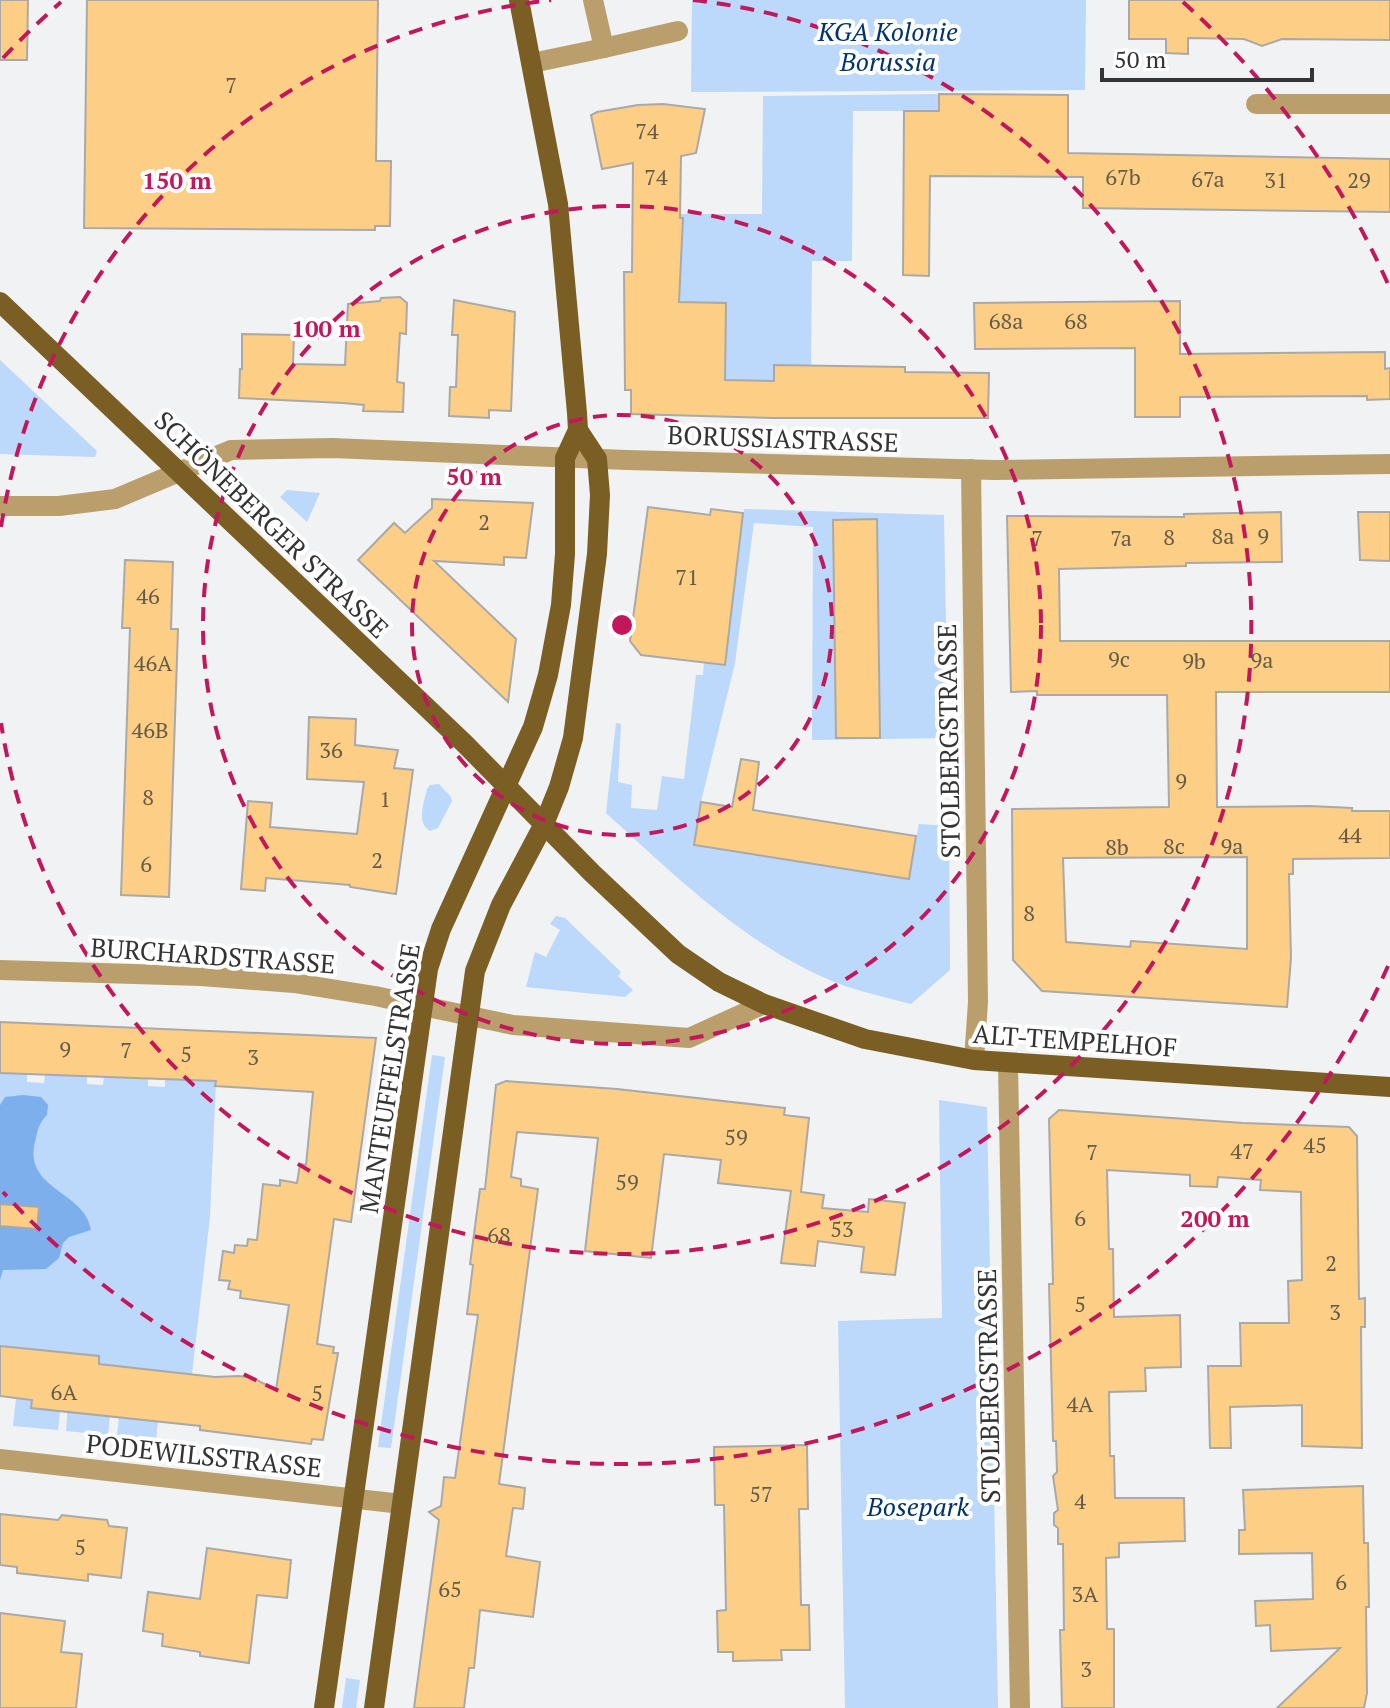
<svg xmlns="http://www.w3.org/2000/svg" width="1390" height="1708" font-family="'PT Serif',serif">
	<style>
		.green { fill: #bcd8fa }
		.forest { fill: #7cafec }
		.building { fill: #fdcf86; stroke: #aaa9a7; stroke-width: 2; fill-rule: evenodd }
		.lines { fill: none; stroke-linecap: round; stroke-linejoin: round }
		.minor { stroke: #ba9f6d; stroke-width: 20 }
		.major { stroke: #7a5e23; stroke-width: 20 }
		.ring { fill: none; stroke: #c2185b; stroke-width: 4; stroke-dasharray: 14 10 }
		.labels { text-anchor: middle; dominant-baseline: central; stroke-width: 8; stroke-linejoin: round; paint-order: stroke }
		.number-label { font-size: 22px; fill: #665b48 }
		.park-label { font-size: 26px; font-style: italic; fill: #00346a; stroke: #fff }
		.street-label { font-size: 26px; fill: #333434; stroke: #fff }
		.centre { fill: #c2185b; stroke: #fff; stroke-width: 4 }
		.ring-label { font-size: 24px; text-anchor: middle; font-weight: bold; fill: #c2185b; stroke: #fff; stroke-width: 8; stroke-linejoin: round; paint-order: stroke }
	</style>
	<rect width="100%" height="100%" fill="#f1f2f3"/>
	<g class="green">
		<polygon points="692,0 1086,0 1085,90 691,92"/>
		<polygon points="939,94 939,111 853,111 852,261 812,261 811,366 774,365 774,381 722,380 725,366 725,303 700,303 672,363 680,240 682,239 683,219 680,218 680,214 762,214 763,96"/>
		<polygon points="0,360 97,451 95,457 0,454"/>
		<polygon points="287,490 320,493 307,522 280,497"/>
		<path d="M744,509l200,6 4,223 -136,2 1,-213 -59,-4 -19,140 -34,139 -7,43 214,34 11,-55 30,2 1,144 -39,34c-22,-6 -45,-11 -66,-18 -93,-34 -167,-108 -239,-173l10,-90 5,1 -3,58 14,3 -1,23 26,2 5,-34 22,3 12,-104h7l1,-12 21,1z"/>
		<path d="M439,784l12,13 1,4 -14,27 -8,3c-14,-8 -6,-28 -3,-42l3,-4z"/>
		<polygon points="556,916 565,918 621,972 618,976 633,990 625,997 526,987 535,952 546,957 560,930 550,924"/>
		<polygon points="432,1055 445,1057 391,1448 378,1447"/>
		<polygon points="0,1073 27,1074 27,1082 44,1083 45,1075 87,1076 87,1084 103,1085 104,1077 148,1078 148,1086 165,1087 165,1079 216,1081 210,1217 192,1374 99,1364 0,1346"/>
		<polygon points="939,1100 987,1107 998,1708 845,1708 838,1321 942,1318"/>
		<polygon points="16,1398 32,1400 31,1408 47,1410 61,1403 58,1430 13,1426"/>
		<polygon points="68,1404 110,1416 108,1435 66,1431"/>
		<polygon points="119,1417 158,1421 156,1439 117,1435"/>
		<polygon points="346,1678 360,1680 356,1708 342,1708"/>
	</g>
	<path class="forest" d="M23,1095l18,2 7,8 -1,10c-7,7 -9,13 -11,23 -16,52 49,52 55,92l-22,7 -6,6 -4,15 -13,11 -43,1 -3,10v-175l5,-8z"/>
	<g class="building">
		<polygon points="0,0 28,0 27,60 0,60"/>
		<polygon points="87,0 378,0 376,161 391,161 390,226 375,226 375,230 84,228"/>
		<polygon points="1129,0 1390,0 1390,40 1282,39 1262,46 1244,39 1188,38 1188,54 1166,53 1166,39 1129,39"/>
		<polygon points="939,94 1068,95 1068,153 1390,159 1390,212 1083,208 1083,177 930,176 929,276 903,275 904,111 939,111"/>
		<polygon points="663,104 705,109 696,153 681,156 680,218 683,218 679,302 726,303 725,380 774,381 774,365 905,367 905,372 989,373 988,418 773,418 631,414 631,390 625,390 624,272 632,272 633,163 602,169 591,115 597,112 638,105"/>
		<polygon points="400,297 407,303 406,334 400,333 397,382 404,383 403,412 363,411 364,405 343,403 239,398 240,369 242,369 242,334 294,335 293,364 345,365 348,304 380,301 381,298"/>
		<polygon points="454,300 515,312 511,411 489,410 489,418 449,416 450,387 456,387 458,335 452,335"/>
		<polygon points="1180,301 1180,354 1385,352 1385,369 1390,368 1390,399 1367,400 1367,396 1180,397 1180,417 1135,417 1135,348 975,349 974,303"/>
		<polygon points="432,499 533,503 526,558 504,557 504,565 434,561 516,639 508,702 358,560 394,523 405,533 432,508"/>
		<polygon points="648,507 710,515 711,509 743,513 725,665 641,655 630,641"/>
		<path d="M1281,512l1,50 -96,1v3l-127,3 1,72h330v51h-174l1,115 93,-1 42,2v3h38v47l-97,1v15h-4l2,84 -4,49 -245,-16 -29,-31 -1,-151 157,-2 -2,-112h-130v-4l-26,1 -4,-176 177,1v-3zM1247,857v92l-116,-8 -1,6 -64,-5 -3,-84z"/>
		<polygon points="1358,512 1390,512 1390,561 1360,560"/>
		<polygon points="877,519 880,738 836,738 833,520"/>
		<polygon points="125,560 173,562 171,629 178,629 169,897 121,895 130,628 122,628"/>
		<polygon points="309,717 356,719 355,745 398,750 394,768 413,770 396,894 350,887 350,885 266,878 265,891 241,889 248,801 272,803 270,827 357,834 364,782 307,779"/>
		<polygon points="741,759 759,762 753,810 916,836 909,879 694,845 701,802 732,807"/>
		<polygon points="0,1022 376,1038 351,1222 334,1219 317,1344 334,1347 333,1353 338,1353 323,1440 312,1439 311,1444 200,1430 200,1426 31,1408 32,1400 0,1396 0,1346 99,1356 99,1364 215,1377 239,1376 253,1378 276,1390 289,1305 240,1298 241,1291 228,1289 230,1281 219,1280 223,1251 234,1253 235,1245 247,1246 248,1239 257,1240 263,1184 280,1186 280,1180 297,1183 300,1164 306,1165 313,1092 215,1086 216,1081 0,1073"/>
		<polygon points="506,1081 617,1089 785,1108 784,1115 809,1118 801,1192 824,1195 822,1208 868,1212 869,1199 905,1203 895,1275 861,1272 864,1247 818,1241 815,1266 781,1263 791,1191 718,1183 721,1160 664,1154 651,1258 585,1251 598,1138 517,1132 511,1177 521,1179 521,1186 538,1189 499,1484 525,1488 523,1509 513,1508 506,1556 540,1562 533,1617 480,1610 474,1668 469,1668 464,1708 414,1708 439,1520 429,1512 441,1506 444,1477 455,1478 478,1315 467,1314 473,1265 470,1264 480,1189 485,1189 496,1085"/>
		<polygon points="1059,1110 1243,1123 1349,1127 1357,1136 1359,1299 1365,1298 1365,1327 1361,1327 1362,1448 1302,1446 1302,1405 1230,1407 1231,1448 1210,1448 1208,1366 1241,1366 1240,1323 1289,1323 1288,1281 1302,1280 1301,1192 1260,1190 1261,1180 1218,1177 1217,1187 1190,1186 1190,1175 1107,1170 1109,1249 1113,1249 1114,1317 1180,1315 1181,1367 1145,1368 1146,1391 1109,1392 1110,1456 1114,1456 1115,1498 1184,1498 1185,1541 1119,1543 1119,1557 1106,1558 1107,1629 1114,1629 1114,1708 1062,1708 1060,1630 1064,1630 1063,1544 1058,1544 1058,1528 1054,1525 1054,1513 1058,1510 1053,1476 1057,1472 1056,1441 1053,1441 1049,1284 1053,1284 1049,1119"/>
		<polygon points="0,1204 39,1207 37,1229 0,1226"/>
		<polygon points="807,1445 808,1509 799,1509 801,1605 809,1605 810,1650 781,1650 782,1660 733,1661 733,1652 718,1652 717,1611 726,1610 724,1505 715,1505 714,1447"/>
		<polygon points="1363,1486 1364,1543 1368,1543 1369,1607 1366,1607 1367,1693 1364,1708 1277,1708 1340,1648 1271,1651 1270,1625 1256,1626 1255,1601 1313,1599 1312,1553 1239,1554 1239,1530 1245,1530 1243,1490"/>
		<polygon points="0,1514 58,1520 62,1515 87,1518 107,1520 109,1526 127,1528 121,1578 88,1574 88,1581 17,1573 17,1567 0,1565"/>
		<polygon points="207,1548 291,1560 287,1598 257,1595 249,1663 200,1656 200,1652 162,1646 163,1634 143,1631 148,1592 200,1599"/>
		<polygon points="0,1613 65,1621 61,1652 82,1654 76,1708 0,1708"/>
	</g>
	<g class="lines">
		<g class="minor">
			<polyline points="593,0 604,48 678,31"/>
			<polyline points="532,63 604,48"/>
			<polyline points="1256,104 1390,104"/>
			<polyline points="971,469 978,1002 974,1060"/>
			<polyline points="0,506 59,506 115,499 231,450 332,448 627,460 994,470 1390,464"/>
			<polyline points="0,970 201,976 294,983 375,996 513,1025 689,1038 764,1004"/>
			<polyline points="1008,1064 1020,1708"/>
			<polyline points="0,1459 402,1504"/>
		</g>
		<g class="major">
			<polyline points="0,302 464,743 592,873 678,954 719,982 764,1004 865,1039 974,1060 1390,1087"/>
			<polyline points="324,1708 428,969 441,929 533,727 548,675 561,605 565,554 565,458 578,430 577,413 558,204 519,0"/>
			<polyline points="374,1708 475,971 501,905 544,824 559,787 573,738 597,554 600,495 597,459 578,430"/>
		</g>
	</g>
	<g class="ring">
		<circle cx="622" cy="625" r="210"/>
		<circle cx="622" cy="625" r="419"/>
		<path d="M1 527A629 629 0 0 1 551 0M693 0A629 629 0 1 1 1 723"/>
		<path d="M1388 966A839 839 0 0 1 3 1192M3 58A839 839 0 0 1 61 2M1183 2A839 839 0 0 1 1388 284"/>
	</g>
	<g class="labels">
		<g class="number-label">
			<text x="231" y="84">7</text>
			<text x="647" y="130">74</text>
			<text x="656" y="176">74</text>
			<text x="1123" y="176">67b</text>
			<text x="1208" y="178">67a</text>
			<text x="1276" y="179">31</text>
			<text x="1359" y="179">29</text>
			<text x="1006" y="320">68a</text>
			<text x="1076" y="320">68</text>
			<text x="484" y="521">2</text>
			<text x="1223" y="535">8a</text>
			<text x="1263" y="535">9</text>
			<text x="1169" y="536">8</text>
			<text x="1037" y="537">7</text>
			<text x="1121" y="537">7a</text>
			<text x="687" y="576">71</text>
			<text x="148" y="595">46</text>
			<text x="1119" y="658">9c</text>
			<text x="1262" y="659">9a</text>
			<text x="1194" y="660">9b</text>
			<text x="153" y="662">46A</text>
			<text x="150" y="729">46B</text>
			<text x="331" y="749">36</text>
			<text x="1181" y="780">9</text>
			<text x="148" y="796">8</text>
			<text x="385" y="798">1</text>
			<text x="1350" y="834">44</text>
			<text x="1174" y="845">8c</text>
			<text x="1232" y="845">9a</text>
			<text x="1117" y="846">8b</text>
			<text x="377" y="859">2</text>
			<text x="146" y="863">6</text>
			<text x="1029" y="912">8</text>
			<text x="65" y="1048">9</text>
			<text x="126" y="1049">7</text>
			<text x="186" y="1053">5</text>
			<text x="253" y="1056">3</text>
			<text x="736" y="1136">59</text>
			<text x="1315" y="1144">45</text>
			<text x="1242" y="1150">47</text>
			<text x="1092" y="1151">7</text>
			<text x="627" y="1181">59</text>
			<text x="1080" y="1217">6</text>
			<text x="842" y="1228">53</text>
			<text x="499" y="1234">68</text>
			<text x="1331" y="1262">2</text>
			<text x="1080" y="1303">5</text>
			<text x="1335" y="1311">3</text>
			<text x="64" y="1391">6A</text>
			<text x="317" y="1392">5</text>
			<text x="1080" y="1403">4A</text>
			<text x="761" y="1493">57</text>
			<text x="1080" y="1500">4</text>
			<text x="80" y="1546">5</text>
			<text x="1341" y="1581">6</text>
			<text x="450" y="1588">65</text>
			<text x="1085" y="1593">3A</text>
			<text x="1086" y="1668">3</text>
		</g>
		<g class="park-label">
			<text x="888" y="31">KGA Kolonie<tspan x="888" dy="30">Borussia</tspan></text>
			<text x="918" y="1506">Bosepark</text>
		</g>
		<g class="street-label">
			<text transform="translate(783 438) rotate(2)">BORUSSIASTRASSE</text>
			<text transform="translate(272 524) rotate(44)">SCHÖNEBERGER STRASSE</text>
			<text transform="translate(948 741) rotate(-91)">STOLBERGSTRASSE</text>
			<text transform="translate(213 955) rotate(4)">BURCHARDSTRASSE</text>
			<text transform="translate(1075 1040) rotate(4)">ALT-TEMPELHOF</text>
			<text transform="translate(389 1078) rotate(-81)">MANTEUFFELSTRASSE</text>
			<text transform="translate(988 1386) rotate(-91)">STOLBERGSTRASSE</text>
			<text transform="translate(204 1455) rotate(6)">PODEWILSSTRASSE</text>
		</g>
	</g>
	<circle cx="622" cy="625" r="12" class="centre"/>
	<g class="ring-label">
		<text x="177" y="189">150 m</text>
		<text x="326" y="337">100 m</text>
		<text x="474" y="485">50 m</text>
		<text x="1215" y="1227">200 m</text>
	</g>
	<path d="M1102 68v12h210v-12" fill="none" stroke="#333434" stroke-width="4"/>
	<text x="1114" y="68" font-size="24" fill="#333434" stroke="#ffffff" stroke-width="6" paint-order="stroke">50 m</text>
</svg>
